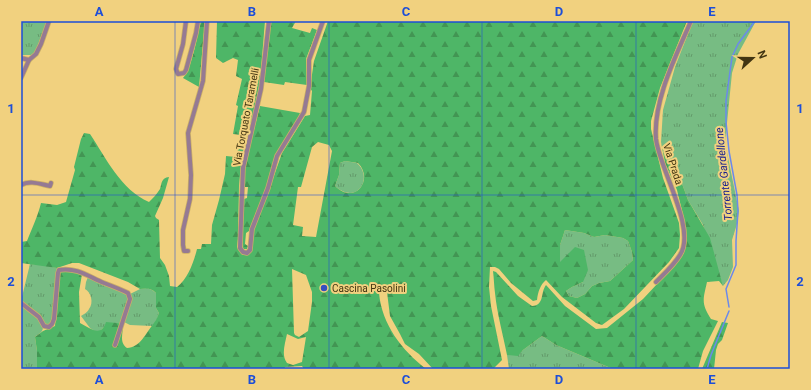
<svg xmlns="http://www.w3.org/2000/svg" width="811" height="390" font-family="Roboto,sans-serif">
	<style>
		.grass { fill: url(#grass-tufts) }
		.forest { fill: url(#forest-firs); fill-rule: evenodd }
		.lines { fill: none; stroke-linecap: round; stroke-linejoin: round }
		.stream { stroke: #6b89eb; stroke-width: 1.5 }
		.street-casing { stroke: #caaf67; stroke-width: 5.5 }
		.street { stroke: #957a93; stroke-width: 4 }
		.grid { fill: none; stroke: #1d4ed8; stroke-width: 1; stroke-opacity: 0.55 }
		.poi-dot { fill: #364ec0; stroke: #f1d17f; stroke-width: 1.5 }
		.labels { text-anchor: middle; dominant-baseline: central; stroke-width: 4; stroke-linejoin: round; paint-order: stroke }
		.street-label { font-size: 10px; fill: #423512; stroke: #f1d17f }
		.poi-label { font-size: 10px; fill: #423512; stroke: #f1d17f; text-anchor: start }
		.water-label { font-size: 11px; font-style: italic; fill: #161d8f; stroke: #f1d17f }
		.neatline { fill: none; stroke: #1d4ed8; stroke-width: 1.5 }
		.grid-label { font-size: 13px; text-anchor: middle; font-weight: bold; fill: #1d4ed8 }
	</style>
	<defs>
		<pattern id="grass-tufts" width="24" height="20" patternUnits="userSpaceOnUse"><rect width="24" height="20" fill="#77bc83"/><path d="M3 7l-1-3M5 7V3M7 7l1-3M15 17l-1-3M17 17v-4M19 17l1-3" fill="none" stroke="#639a6a"/></pattern>
		<pattern id="forest-firs" width="22" height="20" patternUnits="userSpaceOnUse"><rect width="22" height="20" fill="#4eb667"/><path d="M5 1l3.5 6h-7zM16 11l3.5 6h-7z" fill="#429553"/></pattern>
	</defs>
	<rect width="100%" height="100%" fill="#f1d17f"/>
	<g class="grass">
		<polygon points="21,21 47,21 35,53 31,55 21,55"/>
		<polygon points="693,21 756,21 738,54 732,73 725,143 739,211 737,224 732,240 733,267 728,280 723,286 703,225 688,200 677,170 667,162 661,142 663,110 675,67"/>
		<path d="M345,161l12,2c17,15 0,43 -22,23l4,-11 1,-12z"/>
		<polygon points="565,230 584,233 594,237 605,235 623,238 628,241 632,252 633,260 610,281 599,283 592,286 585,294 577,298 569,296 566,291 572,287 583,282 560,262 560,245"/>
		<path d="M30,264l13,1 14,3c-1,12 -2,45 -6,54 -1,3 -2,3 -5,4 -7,-15 -19,-15 -25,-25z"/>
		<path d="M88,277l39,17 1,4 -7,26 -17,3 -4,4 -4,1 -6,-4 -9,-12c3,-2 7,-4 8,-7 5,-6 2,-17 -4,-20l1,-7z"/>
		<polygon points="147,288 152,290 156,293 156,308 159,313 156,322 152,326 130,325 124,322 131,299 130,294 140,289"/>
		<path d="M21,306c5,4 27,16 21,25 -1,2 -5,4 -7,6l2,14v18h-16z"/>
		<polygon points="542,336 556,345 613,369 509,369 507,355 518,355 523,350"/>
	</g>
	<g class="forest">
		<path d="M201,21h4l-6,66 -16,-9c9,-10 14,-42 18,-57z"/>
		<path d="M217,21h48l-5,61 -7,32 -11,41 -3,31 -1,53 -1,8 6,8 5,-1 6,-28 10,-22 18,-51 23,-37 5,-1 2,-24 -2,-3 4,-27 14,-40h359l-27,67 -9,33v8l12,49 16,45 1,12 -1,13 -10,14 -45,47 -22,16 -6,-2 -34,-26 -16,-17c-6,5 -8,12 -9,20l-4,1 -22,-18 -12,-14 -4,-2h-5l-1,20 2,19 11,54 -9,9h-60l-14,-15 -14,-10 -5,-10 -10,-18 -3,-24 -4,-2 -4,3c3,32 23,57 47,76h-122l-2,-3 -17,1 -1,2h-247v-18l-2,-14 8,-6 12,-5 4,-53c8,-4 15,-1 23,1l-3,18 1,31c10,5 21,15 26,-1l11,1 6,2c0,9 -4,17 4,23 13,-1 17,-12 24,-21 5,-7 5,-6 8,-14l-3,-5v-15c-5,-5 -9,-5 -16,-4l-12,-7 -49,-19h-7l-15,5 -36,-5v-21l6,-1c5,-13 11,-25 14,-38l16,2 9,-3 9,-32 -1,-3 7,-28 3,-6 6,1c16,24 31,56 59,68 4,-4 8,-8 11,-13 2,-6 1,-11 9,-12l-6,21 -8,18 1,2 3,2 1,38 5,7 4,11 1,10 7,1c11,-8 17,-26 20,-38h4l1,-5h9l1,-19 7,-25 6,-26 1,-18 10,1 5,-22 -8,-1 5,-28 -2,-1 6,-26 -6,-3 2,-16 -5,-2 -10,5 -7,-5zM318,142l11,3 3,6 -16,86 -14,-1 1,-9 -10,-2 5,-38h3l11,-40zM345,161l13,2c16,16 -2,43 -23,23l4,-11 1,-12zM565,230l19,3 10,4 11,-2 18,3 5,3 4,11 1,8 -23,21 -11,2 -7,3 -7,8 -8,4 -8,-2 -3,-5 6,-4 11,-5 5,-12 -4,-20 -9,-3 -15,15v-17zM292,269l14,6 6,17v10l-4,29 -9,6 -4,-2 -1,-2zM287,334l11,5 8,-2 -4,25 -9,3 -6,-2c-6,-8 -2,-19 0,-29z"/>
		<polygon points="270,21 296,21 292,28 310,33 312,28 317,30 306,59 307,85 285,82 284,85 264,82"/>
		<polygon points="260,106 300,113 296,123 279,149 266,188 249,231 246,233 245,244 248,246 247,249 243,249 242,242 244,199 247,198 248,187 244,187 244,168"/>
		<path d="M661,142l6,19 10,9 11,30 22,38 13,48 -4,-5 -12,1c-4,18 -6,21 4,37l7,2 -15,30 -5,18h-85l-57,-24 -14,-9 -19,14 -5,6 -11,-1c-4,-21 -10,-41 -12,-62 -1,-7 -1,-14 -2,-22l3,1 22,24 14,10c13,-1 8,-13 14,-21l19,21 31,23 11,-1 36,-29 31,-33 10,-13 1,-30 -8,-33 -12,-27z"/>
		<polygon points="722,322 728,323 722,340 718,344 716,350 714,369 702,369"/>
	</g>
	<g class="lines">
		<g class="stream">
			<polyline points="729,307 726,289 736,265 736,241 738,211 737,195 729,151 726,122 726,101 732,57 738,44 755,21"/>
			<polyline points="707,369 711,355 729,311"/>
		</g>
		<g class="street-casing">
			<g id="street">
				<polyline points="186,21 183,44 176,69 178,74 184,73 186,70 196,33 198,21"/>
				<polyline points="269,21 261,89 243,168 240,248 243,252 247,253 250,250 252,229 268,188 277,156 304,112 309,86 309,60 323,21"/>
				<polyline points="21,58 29,60"/>
				<polyline points="21,78 29,60 36,54 41,44 49,21"/>
				<path d="M21,185c9,-5 19,-1 29,1l1,-3"/>
				<polyline points="188,251 184,251 183,245 183,230 190,199 191,175 188,133 203,81 207,21"/>
				<path d="M656,282c8,-8 18,-17 24,-27 17,-26 -21,-87 -24,-116 -3,-39 20,-83 35,-118"/>
				<path d="M21,303l18,14 5,9 5,1 3,-3 2,-5 4,-46 1,-3c18,-3 30,7 45,13 8,3 16,6 24,10l2,6 -15,46"/>
			</g>
		</g>
		<use href="#street" class="street"/>
	</g>
	<path class="grid" d="M175,21v348M329,21v348M482,21v348M636,21v348M21,195h769"/>
	<circle class="poi-dot" cx="324" cy="288" r="4"/>
	<g class="labels">
		<g class="street-label">
			<text transform="translate(246 117) rotate(-79)">Via Torquato Taramelli</text>
			<text transform="translate(673 164) rotate(72)">Via Prada</text>
		</g>
		<g class="poi-label">
			<text x="332" y="288">Cascina Pasolini</text>
		</g>
		<g class="water-label">
			<text transform="translate(724 174) rotate(-96)">Torrente Gardellone</text>
		</g>
	</g>
	<rect width="811" height="390" fill="none" stroke="#f1d17f" stroke-width="44"/>
	<g transform="translate(753 58) rotate(69)" stroke="#f1d17f" stroke-width="3" paint-order="stroke">
	<path d="M0-3L7 15L0 10L-7 15Z" fill="#423512"/>
	<text y="-6" font-size="11" font-weight="bold" text-anchor="middle" fill="#423512">N</text>
	</g>
	<rect x="22" y="22" width="767" height="346" class="neatline"/>
	<g class="grid-label">
		<text x="99" y="16">A</text>
		<text x="252" y="16">B</text>
		<text x="406" y="16">C</text>
		<text x="559" y="16">D</text>
		<text x="712" y="16">E</text>
		<text x="11" y="113">1</text>
		<text x="800" y="113">1</text>
		<text x="11" y="286">2</text>
		<text x="800" y="286">2</text>
		<text x="99" y="384">A</text>
		<text x="252" y="384">B</text>
		<text x="406" y="384">C</text>
		<text x="559" y="384">D</text>
		<text x="712" y="384">E</text>
	</g>
</svg>
